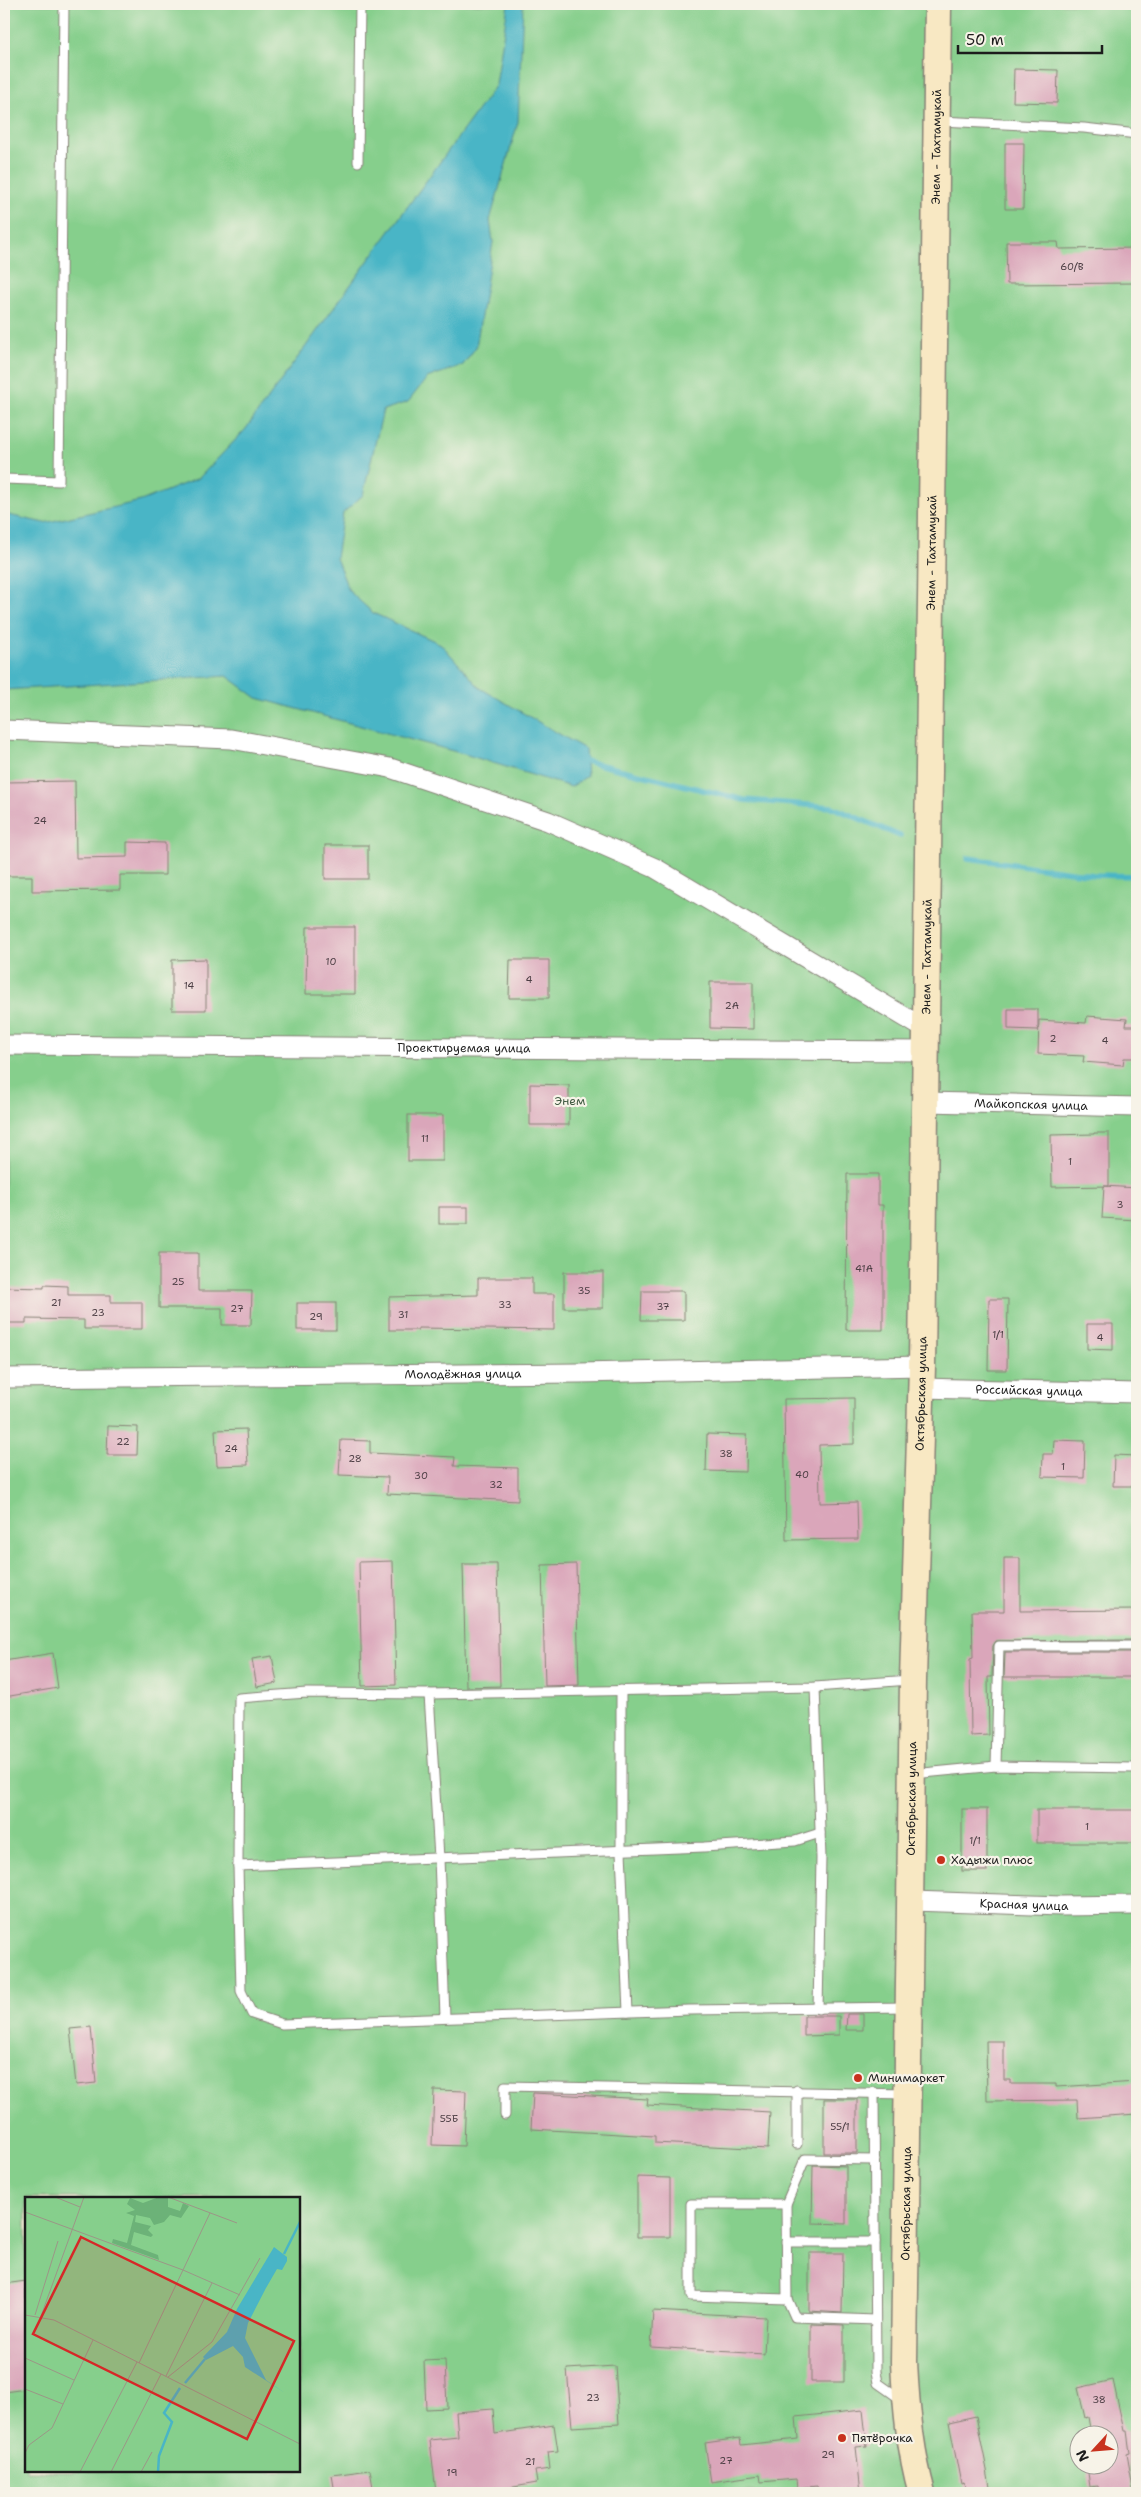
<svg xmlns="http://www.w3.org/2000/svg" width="1141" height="2497" font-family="'Shantell Sans',sans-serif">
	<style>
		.green { fill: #86cf8c; stroke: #517654; fill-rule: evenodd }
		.water { fill: #49b5c6; stroke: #326871 }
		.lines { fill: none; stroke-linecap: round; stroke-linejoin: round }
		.stream { stroke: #49b5c6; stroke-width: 5.5 }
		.building { fill: #daa6ba }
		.lane-casing { stroke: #868276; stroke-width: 11 }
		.street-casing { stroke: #868276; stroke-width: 21 }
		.secondary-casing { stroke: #868276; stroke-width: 29 }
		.lane { stroke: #fff; stroke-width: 9 }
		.street { stroke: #fff; stroke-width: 19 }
		.secondary { stroke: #f8e8c3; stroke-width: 26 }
		.poi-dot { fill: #c8321e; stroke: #f7f3e8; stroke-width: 2 }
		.labels { text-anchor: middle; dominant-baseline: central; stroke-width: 4.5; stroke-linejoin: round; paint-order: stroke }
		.number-label { font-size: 10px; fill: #4c3e44 }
		.street-label { font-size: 12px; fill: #1c1c1c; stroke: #f7f3e8 }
		.park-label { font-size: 12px; fill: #415b43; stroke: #f7f3e8 }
		.poi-label { font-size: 12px; fill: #1c1c1c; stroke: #f7f3e8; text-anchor: start }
		.inset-river { fill: none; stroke: #49b5c6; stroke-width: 2.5 }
		.inset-road { fill: none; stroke: #9c9687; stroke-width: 1 }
		.view { fill: #d62828; fill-opacity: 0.15; stroke: #d62828; stroke-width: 2.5 }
		.inset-edge { fill: none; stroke: #1c1c1c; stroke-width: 2.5 }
	</style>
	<rect width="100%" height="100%" fill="#f7f3e8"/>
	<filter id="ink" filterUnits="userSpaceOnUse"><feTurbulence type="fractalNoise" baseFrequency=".02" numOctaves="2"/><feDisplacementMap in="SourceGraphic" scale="10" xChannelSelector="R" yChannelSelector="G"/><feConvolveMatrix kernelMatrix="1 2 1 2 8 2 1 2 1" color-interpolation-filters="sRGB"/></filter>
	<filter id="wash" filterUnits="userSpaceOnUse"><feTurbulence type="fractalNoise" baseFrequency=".0096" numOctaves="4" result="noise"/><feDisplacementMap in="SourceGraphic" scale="20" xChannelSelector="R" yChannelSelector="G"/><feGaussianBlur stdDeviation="1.12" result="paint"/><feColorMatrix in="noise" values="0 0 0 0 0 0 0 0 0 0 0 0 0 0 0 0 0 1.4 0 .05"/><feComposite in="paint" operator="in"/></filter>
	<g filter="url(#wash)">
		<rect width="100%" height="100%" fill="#f1e7cf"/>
		<path class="green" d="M4,4h1133v2489h-1133zM26,2198h273v273h-273zM1078,2434h30v30h-30z"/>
		<polygon class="water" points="508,4 523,4 518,122 490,220 493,242 476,347 463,365 427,378 408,402 383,410 363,495 343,513 336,558 349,591 373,613 441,644 480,688 585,749 587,776 571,787 464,754 257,698 227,676 4,690 4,514 44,523 141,501 199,478 245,430 496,85"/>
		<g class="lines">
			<g class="stream">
				<polyline points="581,760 744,800 832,807 900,836"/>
				<polyline points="968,858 1094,875 1137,876"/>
			</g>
		</g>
		<g id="blocks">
			<g class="building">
				<polygon points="1014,69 1058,70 1057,103 1013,102"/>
				<polygon points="1005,143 1024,143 1023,209 1005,209"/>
				<polygon points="1006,242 1058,242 1059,249 1137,248 1137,283 1007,284"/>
				<polygon points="75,781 76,858 127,857 127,842 165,843 165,875 120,875 120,890 32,891 32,876 4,876 4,782"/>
				<rect x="325" y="845" width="43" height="34"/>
				<polygon points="307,927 355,927 355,994 306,994"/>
				<polygon points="206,959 206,1010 172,1010 172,960"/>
				<polygon points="510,960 549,960 549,998 509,998"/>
				<polygon points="710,982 753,982 753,1029 710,1028"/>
				<polygon points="1008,1009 1038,1009 1038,1030 1008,1029"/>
				<polygon points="1087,1016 1127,1019 1126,1026 1137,1026 1137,1058 1124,1058 1123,1065 1083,1062 1084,1056 1038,1054 1039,1020 1086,1023"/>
				<polygon points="530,1084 569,1085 569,1125 530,1125"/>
				<rect x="408" y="1115" width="35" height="46"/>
				<polygon points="1094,1133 1109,1133 1109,1186 1052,1187 1051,1135 1094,1134"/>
				<polygon points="847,1174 878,1174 878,1205 883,1205 883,1330 846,1330"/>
				<polygon points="1104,1186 1137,1188 1136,1220 1102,1218"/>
				<rect x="439" y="1207" width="29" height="17"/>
				<polygon points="159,1253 198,1253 198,1291 252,1291 251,1325 222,1325 222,1308 159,1308"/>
				<rect x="564" y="1272" width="39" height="36"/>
				<polygon points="478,1278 532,1278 532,1294 554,1294 554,1330 418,1328 418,1330 389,1330 389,1297 478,1295"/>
				<polygon points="44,1285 68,1286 68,1295 111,1295 111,1302 142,1302 142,1329 84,1329 84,1320 26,1319 26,1323 4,1323 4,1287 44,1288"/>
				<polygon points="642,1291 684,1291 684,1320 641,1320"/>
				<polygon points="989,1299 1008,1299 1007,1370 988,1370"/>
				<rect x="297" y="1303" width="39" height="27"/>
				<polygon points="1087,1324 1113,1324 1113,1350 1087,1349"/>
				<polygon points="854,1398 854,1444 819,1445 820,1503 857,1502 858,1539 786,1540 784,1399"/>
				<polygon points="108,1426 138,1427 137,1455 107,1455"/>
				<polygon points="246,1429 248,1465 217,1466 215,1430"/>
				<polygon points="707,1434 747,1435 746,1472 706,1471"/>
				<polygon points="341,1440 370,1441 370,1453 455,1457 454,1466 518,1468 518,1501 387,1494 388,1477 339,1475"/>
				<polygon points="1054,1440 1085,1441 1084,1478 1042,1477 1043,1454 1053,1454"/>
				<polygon points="1114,1455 1137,1456 1137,1486 1113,1486"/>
				<polygon points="1004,1558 1020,1558 1020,1611 1137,1610 1137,1640 996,1641 993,1646 992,1677 988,1677 989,1735 971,1736 970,1659 973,1658 972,1611 1004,1611"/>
				<polygon points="393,1561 396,1685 362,1686 359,1562"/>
				<polygon points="463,1564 497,1564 500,1686 466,1687"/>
				<polygon points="576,1564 579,1685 545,1686 542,1565"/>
				<polygon points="1005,1652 1137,1652 1137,1677 1004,1677"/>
				<polygon points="53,1653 58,1688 4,1697 4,1661"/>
				<polygon points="272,1656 277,1683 257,1687 252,1659"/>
				<rect x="962" y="1809" width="25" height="62"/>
				<rect x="1037" y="1810" width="100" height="33"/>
				<polygon points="847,2014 863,2014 863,2030 846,2030"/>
				<polygon points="804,2016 839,2016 839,2035 804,2036"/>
				<polygon points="91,2027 96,2083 76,2085 70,2029"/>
				<polygon points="986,2041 1004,2041 1004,2080 1011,2080 1011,2084 1056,2084 1056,2087 1137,2082 1137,2114 1078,2118 1077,2100 987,2101"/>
				<polygon points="434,2090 466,2091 464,2146 432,2145"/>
				<polygon points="533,2093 648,2099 647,2105 770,2112 768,2149 655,2143 655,2136 531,2129"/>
				<rect x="824" y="2099" width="33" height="54"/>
				<polygon points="813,2165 846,2166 846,2224 812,2223"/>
				<polygon points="637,2177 670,2178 670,2237 637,2237"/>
				<polygon points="809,2253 843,2253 842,2313 809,2311"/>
				<polygon points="26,2281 26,2389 4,2392 4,2284"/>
				<polygon points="653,2311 766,2317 764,2354 651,2347"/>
				<polygon points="811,2324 844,2325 844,2382 811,2382"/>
				<polygon points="445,2360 447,2408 426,2409 424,2361"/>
				<polygon points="615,2366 619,2424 572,2427 567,2369"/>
				<polygon points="1113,2380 1124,2431 1127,2431 1130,2453 1127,2454 1134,2493 1099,2493 1098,2486 1090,2487 1087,2466 1108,2464 1108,2434 1091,2434 1088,2417 1085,2418 1078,2388"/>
				<polygon points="493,2409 495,2434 554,2425 558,2451 548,2452 550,2469 535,2471 537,2483 502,2489 502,2493 472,2493 472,2491 436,2493 430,2440 458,2437 456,2412"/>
				<polygon points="863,2410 867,2446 856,2447 861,2493 818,2493 817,2486 797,2488 796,2479 761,2482 760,2475 711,2482 705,2443 740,2438 741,2445 798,2439 796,2417"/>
				<polygon points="976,2416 987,2470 991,2493 966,2493 964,2483 961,2484 949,2422"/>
				<polygon points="370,2470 374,2493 335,2493 332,2475"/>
			</g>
		</g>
	</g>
	<g filter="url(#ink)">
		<use href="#blocks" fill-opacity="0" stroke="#868276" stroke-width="1"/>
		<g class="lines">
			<g class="lane-casing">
				<g id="lane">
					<polyline points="940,121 1084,128 1137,134"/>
					<polyline points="358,162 360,4"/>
					<polyline points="4,479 59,481 64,4"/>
					<polyline points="815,1687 821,1858 818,2009"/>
					<polyline points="621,1690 621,1851 628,2012"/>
					<polyline points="429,1694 439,1858 445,2017"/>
					<polyline points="996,1766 999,1646 1137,1646"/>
					<polyline points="913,1774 996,1766 1137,1768"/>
					<polyline points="238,1866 704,1847 795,1841 820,1833"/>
					<polyline points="907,2007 689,2010 282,2024 252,2014 241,1991 238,1866 239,1698 307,1693 429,1694 815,1687 910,1680"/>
					<polyline points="874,2092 876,2371 878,2383 902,2400"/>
					<polyline points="505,2115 505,2086 906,2094"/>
					<polyline points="797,2144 797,2090"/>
					<polygon points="691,2204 786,2204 787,2299 691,2296"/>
					<polyline points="786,2204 805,2159 875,2160"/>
					<polyline points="786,2242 875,2242"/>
					<polyline points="787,2299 795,2317 875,2320"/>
				</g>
			</g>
			<g class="street-casing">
				<g id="street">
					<polyline points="4,730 231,739 390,768 548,821 655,868 925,1029"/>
					<path id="s1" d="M4,1045l921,6"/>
					<path id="s2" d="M925,1102l212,5"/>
					<path id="s3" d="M4,1378l575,-5 343,-7"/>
					<path id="s4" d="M921,1388l216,5"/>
					<path id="s5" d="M912,1901l149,5 76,-1"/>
				</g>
			</g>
			<g class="secondary-casing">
				<g id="secondary">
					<path id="s6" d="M922,2493c-12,-43 -16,-85 -18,-131l9,-682 9,-314 16,-1362"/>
				</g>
			</g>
			<use href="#lane" class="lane"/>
			<use href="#street" class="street"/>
			<use href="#secondary" class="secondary"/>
		</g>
	</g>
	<g class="poi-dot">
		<circle cx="941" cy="1860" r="5"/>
		<circle cx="858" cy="2078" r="5"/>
		<circle cx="842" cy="2438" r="5"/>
	</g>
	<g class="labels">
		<g class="number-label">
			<text x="1072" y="266">60/В</text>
			<text x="40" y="820">24</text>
			<text x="331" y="961">10</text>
			<text x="529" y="979">4</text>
			<text x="189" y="985">14</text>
			<text x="732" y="1005">2А</text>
			<text x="1053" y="1038">2</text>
			<text x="1105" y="1040">4</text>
			<text x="425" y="1138">11</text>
			<text x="1070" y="1161">1</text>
			<text x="1120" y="1204">3</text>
			<text x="864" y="1268">41А</text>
			<text x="178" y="1281">25</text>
			<text x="584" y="1290">35</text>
			<text x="56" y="1302">21</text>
			<text x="505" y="1304">33</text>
			<text x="663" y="1306">37</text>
			<text x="237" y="1308">27</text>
			<text x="98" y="1312">23</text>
			<text x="403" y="1314">31</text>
			<text x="316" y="1316">29</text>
			<text x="998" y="1334">1/1</text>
			<text x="1100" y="1337">4</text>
			<text x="123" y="1441">22</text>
			<text x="231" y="1448">24</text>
			<text x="726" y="1453">38</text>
			<text x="355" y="1458">28</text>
			<text x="1063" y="1466">1</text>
			<text x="802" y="1474">40</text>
			<text x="421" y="1475">30</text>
			<text x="496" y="1484">32</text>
			<text x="1087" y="1826">1</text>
			<text x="975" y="1840">1/1</text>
			<text x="449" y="2118">55Б</text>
			<text x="840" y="2126">55/1</text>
			<text x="593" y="2397">23</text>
			<text x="1099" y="2399">38</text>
			<text x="828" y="2454">29</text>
			<text x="726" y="2460">27</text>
			<text x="530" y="2461">21</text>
			<text x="452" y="2472">19</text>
		</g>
		<g class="street-label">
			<text stroke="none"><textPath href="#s6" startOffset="2348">Энем - Тахтамукай</textPath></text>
			<text stroke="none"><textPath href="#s6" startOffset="1942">Энем - Тахтамукай</textPath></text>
			<text stroke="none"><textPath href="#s6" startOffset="1538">Энем - Тахтамукай</textPath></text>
			<text stroke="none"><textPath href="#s1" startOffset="460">Проектируемая улица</textPath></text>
			<text stroke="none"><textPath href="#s2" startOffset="106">Майкопская улица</textPath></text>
			<text stroke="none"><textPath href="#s3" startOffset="459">Молодёжная улица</textPath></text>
			<text stroke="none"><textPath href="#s4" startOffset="108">Российская улица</textPath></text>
			<text stroke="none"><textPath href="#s6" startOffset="1101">Октябрьская улица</textPath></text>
			<text stroke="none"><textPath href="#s6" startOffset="696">Октябрьская улица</textPath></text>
			<text stroke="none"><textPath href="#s5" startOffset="112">Красная улица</textPath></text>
			<text stroke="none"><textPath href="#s6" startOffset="291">Октябрьская улица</textPath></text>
		</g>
		<g class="park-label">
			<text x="570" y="1101">Энем</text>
		</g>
		<g class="poi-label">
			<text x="951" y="1860">Хадыжи плюс</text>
			<text x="868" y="2078">Минимаркет</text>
			<text x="852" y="2438">Пятёрочка</text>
		</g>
	</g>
	<g transform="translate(25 2197)">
		<rect width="275" height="275" fill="#f1e7cf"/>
		<path d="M0,0h275v275h-275z" fill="#86cf8c"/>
		<path d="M134,0l9,1v9l12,4 3,-8 6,3 -8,12 -11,-3 -6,7 -10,3 -4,-7 -14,-3 -1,7 16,4 -3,4 5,5 -2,2 -17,-5 -3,13 27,10 1,5 -47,-17 1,-4 14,4 7,-27 -8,-3 9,-3 -8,-6 3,-6 13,5z" fill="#6cb278"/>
		<path d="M249,50l13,10v4l-5,9 -5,-1 -11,19 -18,35 -3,15 21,42 19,13 -40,-26 -2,-10 -10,-11 -27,14 -3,-3 24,-25 10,-23z" fill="#49b5c6"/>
		<path class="inset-river" d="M259,57l16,-32M160,186l20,-24M133,275l1,-16 13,-34 -8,-9 16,-25"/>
		<path class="inset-road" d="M30,0l25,10M143,0l69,26M0,15l158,58 57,25M0,118l29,5 246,124M10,118l23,-74M16,119l43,-119M0,161l49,22M114,166l71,-150M141,179l46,-93M143,180l44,-35 48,-84M0,192l38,15M0,256l4,-8 23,-17 41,-88M55,275l57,-110M86,275l50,-98M116,275l11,-20"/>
		<path class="view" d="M56,40l213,104 -47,98 -214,-105z"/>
		<rect width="275" height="275" class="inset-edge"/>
	</g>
	<rect width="1141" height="2497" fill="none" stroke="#f7f3e8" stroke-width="20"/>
	<g transform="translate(1094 2450) rotate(244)"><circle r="24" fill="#f7f3e8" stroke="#9f9d96"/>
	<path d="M0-4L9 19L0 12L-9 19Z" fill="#c8321e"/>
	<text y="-8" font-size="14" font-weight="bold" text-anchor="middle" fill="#1c1c1c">N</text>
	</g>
	<path d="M958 45v8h144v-8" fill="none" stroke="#1c1c1c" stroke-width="2.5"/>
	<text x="966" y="45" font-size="15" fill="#1c1c1c" stroke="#f7f3e8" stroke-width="4" paint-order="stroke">50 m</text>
</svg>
